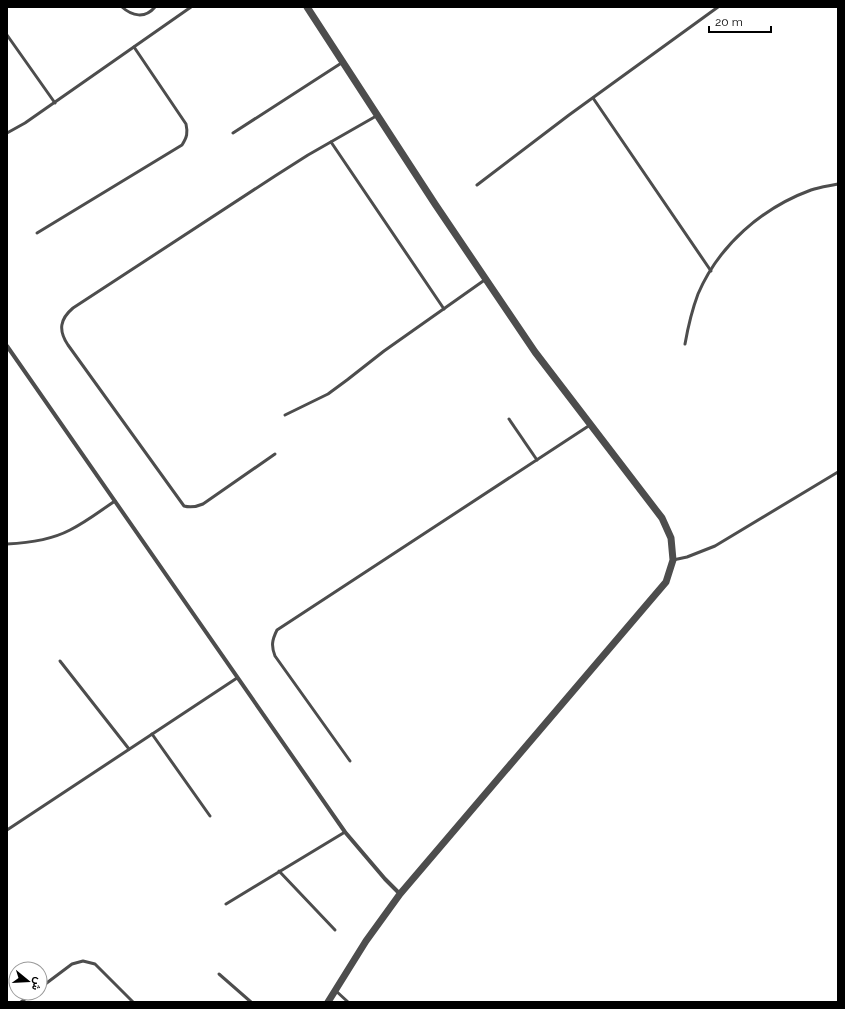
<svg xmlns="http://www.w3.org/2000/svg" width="845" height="1009" font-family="Raleway,Vazirmatn,sans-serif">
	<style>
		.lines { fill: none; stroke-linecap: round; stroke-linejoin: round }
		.service { stroke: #4d4d4d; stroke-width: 3 }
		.minor { stroke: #4d4d4d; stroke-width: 4 }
		.tertiary { stroke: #4d4d4d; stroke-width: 7 }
	</style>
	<rect width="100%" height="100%" fill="#fff"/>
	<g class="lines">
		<g class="service">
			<path d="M122,7c10,9 23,12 33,0"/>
			<polyline points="7,35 55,103"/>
			<polyline points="593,98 711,271"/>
			<polyline points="7,133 25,123 191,7"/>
			<polyline points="233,133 343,62"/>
			<polyline points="331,142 444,309"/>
			<polyline points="477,185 569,115 718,7"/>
			<path d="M37,233l145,-88c5,-8 6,-12 4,-21l-52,-77"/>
			<path d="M685,344c3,-17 7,-34 13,-50 21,-49 64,-86 113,-104 9,-3 18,-4 27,-6"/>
			<polyline points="285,415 328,394 347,380 384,351 486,279"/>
			<polyline points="509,419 537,460"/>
			<path d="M275,454l-72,50c-7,3 -12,4 -19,2l-116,-161c-10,-15 -8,-26 5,-37l202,-132 33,-21 70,-40"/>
			<path d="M7,544c21,-1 44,-4 63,-14 16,-8 30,-19 45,-29"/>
			<polyline points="673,560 687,557 715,546 838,472"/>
			<polyline points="60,661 129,749"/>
			<polyline points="152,734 210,816"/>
			<path d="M350,761l-75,-105c-4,-10 -3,-16 2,-26l313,-205"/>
			<polyline points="7,830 237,678"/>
			<polyline points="279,871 335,930"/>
			<polyline points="226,904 345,832"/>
			<polyline points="219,974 251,1002"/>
			<polyline points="40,988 72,964 83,961 95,964 133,1002"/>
			<polyline points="336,991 348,1002"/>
			<polyline points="21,1002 33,993"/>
		</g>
		<polyline class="minor" points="7,346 345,832 385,879 400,894"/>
		<polyline class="tertiary" points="307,7 435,204 535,352 662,518 671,538 673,560 666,582 400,894 366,941 328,1002"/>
	</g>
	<rect width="845" height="1009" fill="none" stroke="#000000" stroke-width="16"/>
	<g transform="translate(28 981) rotate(108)"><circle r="19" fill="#ffffff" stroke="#999999"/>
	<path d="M0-3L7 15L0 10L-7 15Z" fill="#000000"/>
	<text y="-6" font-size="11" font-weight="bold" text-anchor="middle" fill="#000000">ش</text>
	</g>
	<path d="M709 26v6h62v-6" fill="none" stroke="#000000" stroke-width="2"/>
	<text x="715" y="26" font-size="12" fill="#000000" stroke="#ffffff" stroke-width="3" paint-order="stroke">20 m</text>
</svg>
